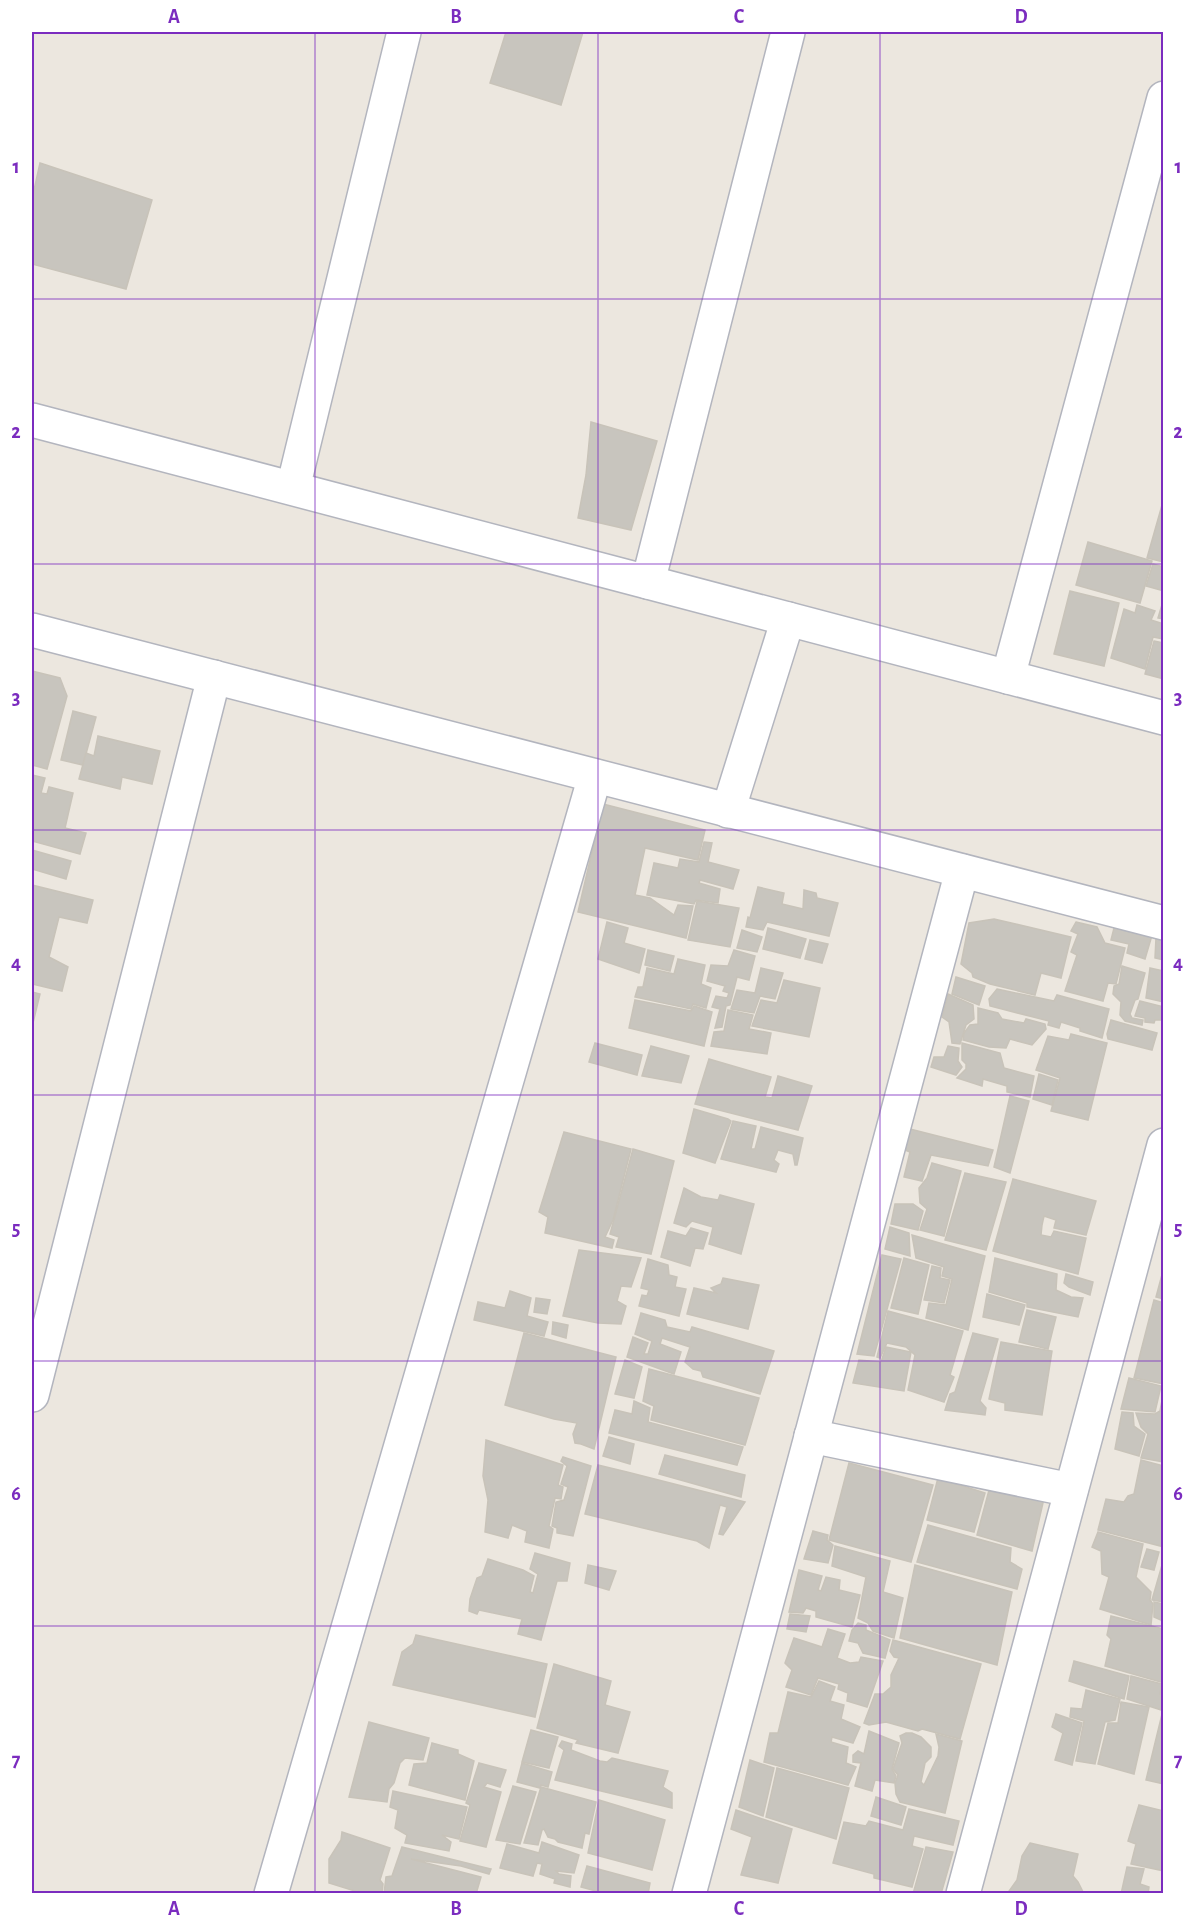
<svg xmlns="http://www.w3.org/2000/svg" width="1195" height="1925" font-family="'Alegreya Sans',sans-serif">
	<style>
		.building { fill: #c8c5be; stroke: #c8c3b9; stroke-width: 1.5 }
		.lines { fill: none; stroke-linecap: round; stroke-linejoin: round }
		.minor-casing { stroke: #b3b5be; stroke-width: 36 }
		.minor { stroke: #fff; stroke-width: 33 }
		.grid { fill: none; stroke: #7b2cbf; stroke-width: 1.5; stroke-opacity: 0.55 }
		.neatline { fill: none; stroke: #7b2cbf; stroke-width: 2 }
		.grid-label { font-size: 20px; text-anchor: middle; font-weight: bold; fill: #7b2cbf }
	</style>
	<rect width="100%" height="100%" fill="#ece7df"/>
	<g class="building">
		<polygon points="506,32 583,32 561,105 490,83"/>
		<polygon points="40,163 152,200 126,289 32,264 32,199"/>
		<polygon points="591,422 657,441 631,530 578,518 586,475"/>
		<polygon points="1164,498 1164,562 1147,558"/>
		<polygon points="1088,542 1152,561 1140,603 1076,585"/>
		<polygon points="1153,564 1164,567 1164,591 1146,586"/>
		<polygon points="1070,591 1119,603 1104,666 1054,654"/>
		<polygon points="1164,598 1164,619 1158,618"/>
		<polygon points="1137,605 1155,611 1151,620 1164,624 1164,639 1153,637 1145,669 1111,658 1124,609 1135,613"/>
		<polygon points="1154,641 1164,643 1164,679 1145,674"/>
		<polygon points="32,671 60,678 67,696 47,769 32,765"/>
		<polygon points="73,711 96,717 83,765 61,760"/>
		<polygon points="98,736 160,751 152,784 122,777 120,789 79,779 86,753 94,756"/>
		<polygon points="32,775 45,778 41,793 47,794 49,787 73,793 65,828 86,833 80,854 32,841"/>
		<polygon points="603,804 705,830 698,860 645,848 635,895 650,898 674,915 678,905 693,906 686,938 578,912"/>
		<polygon points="704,842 712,843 708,862 739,870 733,889 700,880 699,883 720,889 718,903 696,900 694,904 647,895 654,863 678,868 680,859 699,862"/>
		<polygon points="32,850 71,861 66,879 32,869"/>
		<polygon points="32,885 93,900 87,923 59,917 49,957 68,967 62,991 32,984"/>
		<polygon points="758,887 784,893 782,904 803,909 804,890 816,893 817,898 838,903 829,936 767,922 763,930 746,927 748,917 750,918"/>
		<polygon points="697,901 739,908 730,947 688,940"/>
		<polygon points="994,919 1071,937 1061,978 1041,973 1035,995 990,984 973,977 972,973 961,964 969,923"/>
		<polygon points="607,922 628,928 624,943 645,949 639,973 598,959"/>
		<polygon points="1076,922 1097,927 1105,943 1125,948 1116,984 1108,983 1103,1001 1065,991 1077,955 1071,952 1078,934 1071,931"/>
		<polygon points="1155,925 1145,959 1127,953 1129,944 1111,940 1114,928 1131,931"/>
		<polygon points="768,928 806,939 800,958 763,949"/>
		<polygon points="742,930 762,937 757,952 737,948"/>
		<polygon points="1156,938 1164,941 1164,960 1155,958"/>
		<polygon points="810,940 828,944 822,963 805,959"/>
		<polygon points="648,950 674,956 670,971 645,965"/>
		<polygon points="734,950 755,956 749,980 737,977 730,1005 726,1006 722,1027 715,1028 720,1009 712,1007 716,996 727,998 729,993 723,991 725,986 707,981 711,965 728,966"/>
		<polygon points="678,959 705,965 701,984 711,988 706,1008 693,1004 691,1009 635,997 638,987 643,987 647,968 674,974"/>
		<polygon points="1122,966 1145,973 1138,999 1135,1000 1130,1014 1132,1018 1143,1020 1142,1025 1125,1021 1120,1015 1121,1002 1113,994 1114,986 1119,984"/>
		<polygon points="761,968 783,973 775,999 760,996 754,1013 731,1009 737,990 755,993"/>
		<polygon points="1150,968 1164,971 1164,1002 1146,998"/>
		<polygon points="956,977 985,986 979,1005 952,994"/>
		<polygon points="784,980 820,988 809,1037 752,1026 761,1000 777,1003"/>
		<polygon points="997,989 1054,1001 1057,995 1109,1009 1102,1038 1080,1031 1080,1028 1061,1022 1059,1028 1048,1025 1049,1021 990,1006 989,999"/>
		<polygon points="32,992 40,994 32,1027"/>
		<polygon points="948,994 973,1005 974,1019 966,1025 960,1044 952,1043 949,1022 942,1017"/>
		<polygon points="635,1000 691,1011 694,1006 712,1012 704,1046 629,1028"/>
		<polygon points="1140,1001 1164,1007 1161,1020 1155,1020 1154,1023 1145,1022 1145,1018 1135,1016"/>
		<polygon points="978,1008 998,1013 1002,1019 1024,1023 1026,1019 1045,1024 1046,1029 1032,1045 1010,1039 1006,1048 989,1047 963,1040 964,1033 970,1025 978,1024"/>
		<polygon points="728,1010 753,1015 749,1029 771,1033 767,1054 711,1046 714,1032 724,1031"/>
		<polygon points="1111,1020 1157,1033 1152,1050 1108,1039 1107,1034"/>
		<polygon points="1071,1034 1107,1043 1088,1120 1051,1111 1060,1078 1036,1070 1048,1036 1069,1040"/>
		<polygon points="595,1043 642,1055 637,1075 589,1062"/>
		<polygon points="962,1043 1000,1053 1004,1068 1034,1076 1030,1097 1007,1092 1007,1086 983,1079 982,1086 957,1078 966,1069 966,1064 962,1060"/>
		<polygon points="651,1046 689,1056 681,1083 642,1076"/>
		<polygon points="948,1046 959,1048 958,1061 962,1067 956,1075 931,1067 934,1057 944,1057"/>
		<polygon points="709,1059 771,1077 765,1097 772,1098 778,1076 812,1086 798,1130 695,1104"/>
		<polygon points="1039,1074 1058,1080 1052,1105 1033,1099"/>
		<polygon points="1010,1096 1029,1101 1010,1173 994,1167"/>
		<polygon points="694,1109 728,1119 731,1121 715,1163 683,1153"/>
		<polygon points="733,1121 756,1126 751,1149 755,1149 761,1127 803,1138 797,1165 795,1165 793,1154 778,1150 774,1160 779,1164 776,1172 721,1159"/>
		<polygon points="910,1129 993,1150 988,1166 931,1155 922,1181 904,1177 910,1152 905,1150"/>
		<polygon points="564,1132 631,1149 613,1220 605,1237 614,1240 612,1248 545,1233 548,1217 539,1212"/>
		<polygon points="633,1149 674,1161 651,1254 616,1247 619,1237 610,1234"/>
		<polygon points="932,1163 961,1171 944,1236 920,1230 927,1209 920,1203 919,1188 927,1178"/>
		<polygon points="965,1173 1006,1182 986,1250 945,1240"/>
		<polygon points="1013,1179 1096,1201 1086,1235 1054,1228 1056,1220 1044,1216 1042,1225 1041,1235 1051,1237 1054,1231 1086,1238 1078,1274 993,1251"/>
		<polygon points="684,1188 701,1197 718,1200 720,1195 754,1204 741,1254 709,1244 713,1227 692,1221 686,1227 674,1223"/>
		<polygon points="895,1204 913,1204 923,1211 918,1230 891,1224"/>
		<polygon points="890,1227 909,1233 910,1256 885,1249"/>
		<polygon points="691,1228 708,1233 703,1249 695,1248 690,1266 661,1257 668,1231 686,1236"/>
		<polygon points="912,1235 985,1256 968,1330 926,1318 929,1303 946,1305 952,1279 942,1276 944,1267 916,1258"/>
		<polygon points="579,1250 641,1258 631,1287 621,1286 617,1301 626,1306 621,1324 598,1323 563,1316"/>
		<polygon points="882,1255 901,1259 874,1356 857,1354"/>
		<polygon points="904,1258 929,1265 918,1314 891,1308"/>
		<polygon points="995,1258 1057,1274 1056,1290 1071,1297 1083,1298 1078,1317 1027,1307 1027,1303 989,1292"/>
		<polygon points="648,1259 668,1265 669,1275 677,1277 675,1287 686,1289 679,1316 639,1306 642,1295 647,1296 649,1290 641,1288"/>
		<polygon points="932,1266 941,1268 940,1278 950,1280 944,1303 924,1300"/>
		<polygon points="1164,1267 1164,1299 1156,1297"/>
		<polygon points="1066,1274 1093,1282 1090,1295 1069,1287 1064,1283"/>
		<polygon points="723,1278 759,1285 748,1329 687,1314 694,1288 716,1293 711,1288 721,1284"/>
		<polygon points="510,1291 531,1298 527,1316 548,1322 544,1336 474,1320 478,1302 505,1308"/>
		<polygon points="987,1294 1025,1305 1019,1325 983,1317"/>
		<polygon points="536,1298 550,1300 547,1314 534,1312"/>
		<polygon points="1154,1300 1164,1303 1164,1384 1134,1378"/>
		<polygon points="1027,1310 1056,1317 1048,1349 1019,1342"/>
		<polygon points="888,1311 963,1331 950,1375 954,1377 944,1402 908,1390 915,1355 906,1347 887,1343 880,1358 877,1357"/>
		<polygon points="641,1313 665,1320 667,1327 690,1332 692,1327 774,1351 760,1394 703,1377 701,1371 693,1369 685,1362 690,1347 662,1338 660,1344 681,1352 674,1374 627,1357 633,1337 648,1343 644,1354 648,1354 652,1341 635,1334"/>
		<polygon points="553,1322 568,1325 566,1338 552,1334"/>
		<polygon points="524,1333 616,1357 594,1449 581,1444 575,1443 573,1434 577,1423 554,1419 505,1405"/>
		<polygon points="973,1333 998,1339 980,1401 986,1408 985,1415 945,1410 950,1394 955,1392"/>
		<polygon points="1001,1342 1052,1351 1042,1415 1005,1410 1005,1403 989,1399"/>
		<polygon points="886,1347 911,1352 904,1391 853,1383 859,1360 881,1362"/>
		<polygon points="625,1360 642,1367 634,1398 615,1394"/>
		<polygon points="649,1369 759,1398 745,1445 651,1420 654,1406 643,1401"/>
		<polygon points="1129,1378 1161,1386 1155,1412 1121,1409"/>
		<polygon points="1164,1390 1164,1462 1141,1458 1148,1434 1141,1427 1136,1413 1155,1414 1160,1411"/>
		<polygon points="634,1401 650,1408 648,1422 743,1447 737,1465 609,1433 615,1410 632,1414"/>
		<polygon points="1122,1412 1133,1413 1134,1426 1145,1434 1139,1456 1115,1449"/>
		<polygon points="609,1437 634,1444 630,1464 603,1456"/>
		<polygon points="486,1440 563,1465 558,1485 563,1487 561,1499 555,1498 549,1526 553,1529 549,1548 525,1542 527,1531 512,1525 508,1538 485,1532 488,1500 483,1476"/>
		<polygon points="665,1455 745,1475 741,1497 659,1474"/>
		<polygon points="563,1457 591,1466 573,1536 557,1533 557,1528 552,1526 556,1502 564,1500 568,1487 561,1484 567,1466 561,1461"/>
		<polygon points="1141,1460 1164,1466 1164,1547 1098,1530 1106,1499 1124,1502 1128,1496 1134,1494"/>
		<polygon points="849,1463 933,1485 911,1562 829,1540"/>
		<polygon points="598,1465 627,1472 745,1502 723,1535 719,1534 727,1507 720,1505 709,1548 697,1541 585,1514"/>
		<polygon points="938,1478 985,1493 974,1532 927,1520"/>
		<polygon points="992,1479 1045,1494 1032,1551 977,1535"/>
		<polygon points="928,1525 1011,1548 1010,1562 1022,1569 1017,1589 917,1562"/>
		<polygon points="813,1531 828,1535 827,1540 833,1545 828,1563 804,1559"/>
		<polygon points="1098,1532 1143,1544 1136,1577 1151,1592 1150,1600 1153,1604 1151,1625 1100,1609 1109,1577 1102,1574 1101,1551 1092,1547"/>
		<polygon points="835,1546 890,1561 883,1592 903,1598 894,1638 873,1631 868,1623 858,1618 866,1577 832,1566"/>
		<polygon points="1147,1549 1159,1552 1154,1570 1141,1567"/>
		<polygon points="535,1553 570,1563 567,1581 557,1581 541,1640 518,1634 522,1619 479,1610 477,1614 469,1611 470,1599 477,1578 482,1576 488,1559 523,1570 534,1576 530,1592 533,1593 538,1574 530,1569"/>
		<polygon points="1164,1558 1164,1602 1152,1600"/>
		<polygon points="588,1565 616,1571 609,1590 585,1583"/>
		<polygon points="915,1565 1012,1592 997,1665 900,1638"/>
		<polygon points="799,1570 822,1576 818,1590 821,1591 826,1577 840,1580 839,1590 860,1595 852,1627 816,1617 816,1611 806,1608 803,1613 789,1612"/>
		<polygon points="1154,1602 1164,1604 1164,1626 1161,1620 1154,1617"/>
		<polygon points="790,1614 810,1616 806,1632 787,1629"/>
		<polygon points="1111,1616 1164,1629 1164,1673 1161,1682 1105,1666 1111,1639 1107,1635"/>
		<polygon points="858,1623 866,1625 866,1630 890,1640 885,1658 863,1653 858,1643 849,1641 852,1630"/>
		<polygon points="828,1629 845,1634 837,1658 850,1663 859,1662 861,1657 883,1661 867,1707 847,1701 848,1693 838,1689 839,1684 818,1678 811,1695 786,1687 792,1670 785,1663 794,1638 822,1647"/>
		<polygon points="416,1635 547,1664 535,1717 393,1685 402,1652 413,1644"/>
		<polygon points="893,1640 981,1664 960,1739 922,1729 918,1731 886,1722 869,1725 864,1723 875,1694 883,1694 891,1687 891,1675 899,1658 894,1657 890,1651"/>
		<polygon points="1074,1661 1129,1676 1124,1699 1069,1681"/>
		<polygon points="554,1664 611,1681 605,1705 630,1712 618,1753 576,1743 578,1740 537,1728"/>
		<polygon points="1131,1676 1162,1684 1160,1694 1164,1695 1164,1711 1127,1699"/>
		<polygon points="819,1681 835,1687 830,1701 844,1705 841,1719 860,1727 853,1743 832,1737 831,1742 848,1747 846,1763 856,1767 848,1785 764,1762 770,1733 778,1733 788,1692 811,1697"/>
		<polygon points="1086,1690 1120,1699 1115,1720 1105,1722 1095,1764 1076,1761 1084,1721 1070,1717 1071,1708 1082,1709"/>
		<polygon points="1121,1702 1149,1707 1134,1774 1098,1764 1108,1723 1118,1723"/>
		<polygon points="1056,1714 1082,1723 1072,1765 1055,1760 1063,1733 1052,1727"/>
		<polygon points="1162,1714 1164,1715 1164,1784 1146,1780"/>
		<polygon points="369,1722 429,1738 423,1760 405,1758 400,1763 394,1783 389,1789 387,1802 349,1797"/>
		<polygon points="531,1730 558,1737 549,1768 522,1762"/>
		<polygon points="869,1731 899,1743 892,1769 896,1776 894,1783 875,1780 872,1791 855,1786 861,1763 853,1762 853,1755 858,1751 864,1754"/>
		<polygon points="906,1733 912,1733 921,1737 931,1747 931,1757 925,1763 924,1768 921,1782 924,1785 938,1756 939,1747 936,1734 962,1741 945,1813 900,1802 896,1794 895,1783 898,1775 893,1769 902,1743 900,1736"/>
		<polygon points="562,1741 572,1744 571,1750 600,1761 607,1762 612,1758 668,1771 663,1787 672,1793 672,1808 555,1780 564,1750 559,1746"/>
		<polygon points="432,1743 458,1750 458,1754 474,1761 465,1800 409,1785 414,1764 427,1763"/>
		<polygon points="750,1760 774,1768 763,1816 739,1807"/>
		<polygon points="479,1763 506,1770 500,1787 487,1783 484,1787 501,1792 486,1847 460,1841 470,1805 466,1803"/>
		<polygon points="522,1763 552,1772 548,1787 541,1785 540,1788 517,1782"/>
		<polygon points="777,1768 849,1788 836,1839 766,1817"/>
		<polygon points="513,1786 536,1792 520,1844 496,1840"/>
		<polygon points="541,1787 596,1802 589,1834 585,1833 582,1848 558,1842 555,1839 548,1837 544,1829 542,1830 538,1845 524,1843"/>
		<polygon points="393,1791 467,1807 459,1839 442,1835 451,1842 449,1851 405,1843 407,1835 395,1828 398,1810 390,1807"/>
		<polygon points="876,1797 906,1807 901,1825 871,1816"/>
		<polygon points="599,1800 665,1820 652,1870 588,1853"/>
		<polygon points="1139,1805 1164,1811 1164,1871 1131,1864 1136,1844 1128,1841"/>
		<polygon points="909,1809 959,1821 953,1845 914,1836 912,1846 923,1849 912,1887 874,1878 874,1874 833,1863 844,1822 866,1826 869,1821 903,1830"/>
		<polygon points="736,1810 792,1829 778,1883 741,1875 752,1837 731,1829"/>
		<polygon points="342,1832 390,1848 380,1880 383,1884 382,1894 356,1894 355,1891 329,1883 329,1859 341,1840"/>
		<polygon points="542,1842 579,1855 574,1873 556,1871 559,1874 571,1876 570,1887 554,1883 555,1879 540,1874 542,1864 537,1863 533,1876 500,1868 507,1844 539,1853"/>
		<polygon points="1030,1843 1078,1854 1073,1876 1078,1882 1084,1894 1007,1894 1017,1880 1022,1856"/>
		<polygon points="402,1847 491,1869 489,1874 461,1866 411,1859 481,1877 476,1894 384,1894 386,1877 392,1876"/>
		<polygon points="926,1847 953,1852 941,1894 913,1894"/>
		<polygon points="587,1866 650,1883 648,1894 607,1894 581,1887"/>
		<polygon points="1127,1867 1144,1869 1140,1884 1149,1887 1148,1894 1121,1894"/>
	</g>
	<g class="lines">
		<g class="minor-casing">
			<g id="minor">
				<polyline points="32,420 1164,718"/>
				<polyline points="293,488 404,32"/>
				<polyline points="648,582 788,32"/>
				<polyline points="32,630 1164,923"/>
				<polyline points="1008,677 1164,98"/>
				<polyline points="728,811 788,619"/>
				<polyline points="32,1395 214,677"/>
				<polyline points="811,1436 1071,1490"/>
				<polyline points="271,1894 595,776"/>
				<polyline points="689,1894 962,871"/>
				<polyline points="963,1894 1164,1145"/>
			</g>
		</g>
		<use href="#minor" class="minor"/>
	</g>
	<path class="grid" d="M315,32v1862M598,32v1862M880,32v1862M32,299h1132M32,564h1132M32,830h1132M32,1095h1132M32,1361h1132M32,1626h1132"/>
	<rect width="1195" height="1925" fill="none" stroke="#ffffff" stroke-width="66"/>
	<rect x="33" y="33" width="1129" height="1859" class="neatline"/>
	<g class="grid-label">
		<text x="174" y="23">A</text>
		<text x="456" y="23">B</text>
		<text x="739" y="23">C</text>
		<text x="1021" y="23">D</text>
		<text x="16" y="173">1</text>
		<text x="1178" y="173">1</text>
		<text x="16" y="438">2</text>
		<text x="1178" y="438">2</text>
		<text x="16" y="704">3</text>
		<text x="1178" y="704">3</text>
		<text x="16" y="969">4</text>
		<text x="1178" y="969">4</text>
		<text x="16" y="1235">5</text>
		<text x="1178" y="1235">5</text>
		<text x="16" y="1500">6</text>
		<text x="1178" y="1500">6</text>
		<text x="16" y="1766">7</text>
		<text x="1178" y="1766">7</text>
		<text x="174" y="1915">A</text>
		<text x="456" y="1915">B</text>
		<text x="739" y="1915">C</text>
		<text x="1021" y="1915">D</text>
	</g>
</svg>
